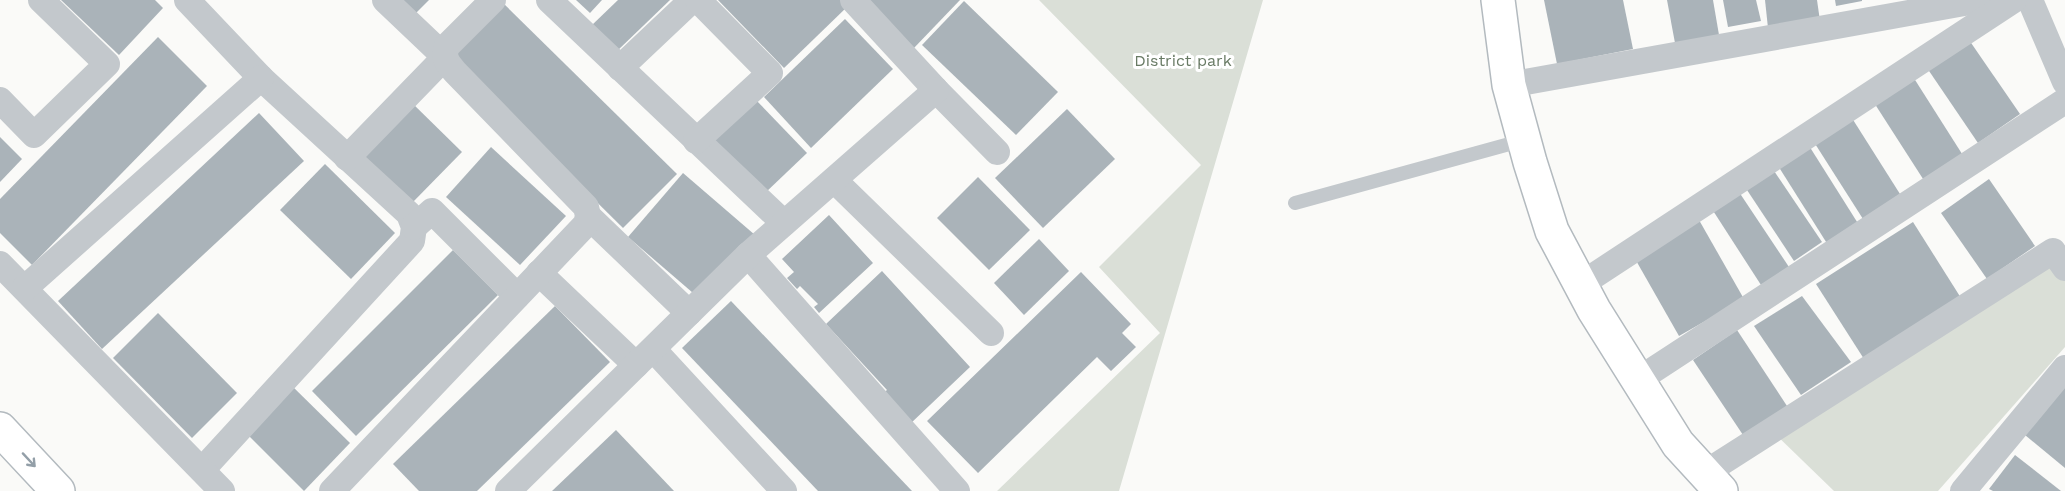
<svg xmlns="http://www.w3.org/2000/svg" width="2065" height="491" font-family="'Work Sans',sans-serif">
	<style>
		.green { fill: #dadfd7 }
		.building { fill: #aab3b9 }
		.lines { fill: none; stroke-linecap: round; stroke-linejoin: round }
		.secondary-casing { stroke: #b3babf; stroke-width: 36 }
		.lane { stroke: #c3c8cc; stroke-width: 14 }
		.street { stroke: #c3c8cc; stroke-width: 26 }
		.secondary { stroke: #fff; stroke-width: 33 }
		.oneway { stroke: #939fa8 }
		.labels { text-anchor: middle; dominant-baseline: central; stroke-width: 6; stroke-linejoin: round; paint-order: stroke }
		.park-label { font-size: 16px; fill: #687a64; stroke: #fff }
	</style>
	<rect width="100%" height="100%" fill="#fafaf8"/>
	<g class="green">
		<polygon points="1039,0 1263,0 1119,491 997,491 1160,333 1099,267 1201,165"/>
		<polygon points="2047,256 2065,280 2065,347 1938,491 1834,491 1774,433"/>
	</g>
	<g class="building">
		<polygon points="61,0 155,0 163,8 119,55"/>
		<polygon points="400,0 429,0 414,15"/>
		<polygon points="576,0 602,0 590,13"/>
		<polygon points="618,0 670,0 616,52 591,26"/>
		<polygon points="718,0 840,0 847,7 784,68"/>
		<polygon points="867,0 960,0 913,49"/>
		<polygon points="1544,0 1623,0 1633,49 1557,64"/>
		<polygon points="1667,0 1713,0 1719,35 1675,43"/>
		<polygon points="1723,0 1756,0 1761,21 1728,27"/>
		<polygon points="1765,0 1817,0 1820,21 1768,28"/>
		<polygon points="1835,0 1862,0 1862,1 1836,6"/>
		<polygon points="501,1 677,174 623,228 448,55"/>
		<polygon points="964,1 1058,92 1016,135 922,45"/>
		<polygon points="845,19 893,69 811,148 764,97"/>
		<polygon points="158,37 207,86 32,265 0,233 0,199"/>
		<polygon points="1967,37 2020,114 1978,143 1925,65"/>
		<polygon points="1910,72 1964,157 1925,182 1871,98"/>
		<polygon points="755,99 807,153 764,194 713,140"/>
		<polygon points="410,101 462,152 412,203 360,152"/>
		<polygon points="1067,109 1115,159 1043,228 995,178"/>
		<polygon points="259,113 304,161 102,349 58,301"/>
		<polygon points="1850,115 1900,194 1863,219 1812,139"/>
		<polygon points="0,137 22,159 0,182"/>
		<polygon points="1806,141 1859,225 1828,245 1775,161"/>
		<polygon points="491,147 566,216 520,265 446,197"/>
		<polygon points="325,164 395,233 351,279 280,210"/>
		<polygon points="1770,165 1822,242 1794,261 1743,184"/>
		<polygon points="683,173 755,235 700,299 628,237"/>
		<polygon points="978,177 1030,230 989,270 937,218"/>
		<polygon points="1989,179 2035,246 1987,279 1941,213"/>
		<polygon points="1737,189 1789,267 1761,285 1710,206"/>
		<polygon points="829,215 873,263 819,313 814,307 818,304 800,286 797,289 787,278 794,272 782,259"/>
		<polygon points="1699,220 1744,299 1679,336 1634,257"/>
		<polygon points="1913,222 1961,298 1864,359 1816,284"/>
		<polygon points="1039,239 1069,271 1024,315 994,283"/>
		<polygon points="453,250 498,295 356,436 312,391"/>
		<polygon points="882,271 970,367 910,424 880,396 887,390 826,324"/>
		<polygon points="1081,272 1131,324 1122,333 1136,347 1111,371 1097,357 978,473 927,421"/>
		<polygon points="1802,296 1851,362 1801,395 1754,326"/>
		<polygon points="731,301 912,491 818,491 682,348"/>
		<polygon points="555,306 610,362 477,491 419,491 393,464"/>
		<polygon points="158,313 237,393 192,438 113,358"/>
		<polygon points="1737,330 1789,409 1745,438 1693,360"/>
		<polygon points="289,383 350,443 304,491 243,430"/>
		<polygon points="2065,387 2065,468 2025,435"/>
		<polygon points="616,430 674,491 552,491"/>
		<polygon points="2015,455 2061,491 1993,491 1989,489"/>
	</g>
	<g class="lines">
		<g class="secondary-casing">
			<g id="secondary">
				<polyline points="1498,0 1509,85 1530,162 1552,231 1594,310 1678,444 1721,491"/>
				<polyline points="0,429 58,491"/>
			</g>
		</g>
		<polyline class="lane" points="1295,203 1524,140"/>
		<g class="street">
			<polyline points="187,0 261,78 409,214 414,227 412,241 202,470"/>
			<polyline points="549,0 784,223"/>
			<polyline points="853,0 936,90 997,152"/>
			<polyline points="2030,0 2065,82"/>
			<polyline points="620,68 692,0"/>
			<polyline points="1509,85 1981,0"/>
			<polyline points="0,100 34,135 107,64 41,0"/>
			<polyline points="696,141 770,73 698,0"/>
			<polyline points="347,158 445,57 385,0"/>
			<polyline points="834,180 991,333"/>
			<polyline points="588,216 689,313"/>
			<polyline points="414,227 432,211 517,296"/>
			<polyline points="748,255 957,491"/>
			<polyline points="0,264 222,491"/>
			<polyline points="539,273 636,365"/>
			<polyline points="1580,285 2014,0"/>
			<polyline points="25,288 261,78"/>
			<polyline points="653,349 784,491"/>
			<polyline points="1638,380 2065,101"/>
			<polyline points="1705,473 2053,251 2065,268"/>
			<path d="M332,491l254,-267 2,-8 -2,-9 -131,-135c-7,-8 -13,-15 -8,-26l46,-46"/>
			<polyline points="508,491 748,255 936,90"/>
			<polyline points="1963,491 2065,368"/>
		</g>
		<use href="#secondary" class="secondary"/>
	</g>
	<defs><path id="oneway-shaft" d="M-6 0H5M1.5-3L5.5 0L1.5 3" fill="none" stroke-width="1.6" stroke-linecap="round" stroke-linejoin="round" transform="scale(1.5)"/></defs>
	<use class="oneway" href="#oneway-shaft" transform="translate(29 460) rotate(47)"/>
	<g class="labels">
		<g class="park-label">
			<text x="1183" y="60">District park</text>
		</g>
	</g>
</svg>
